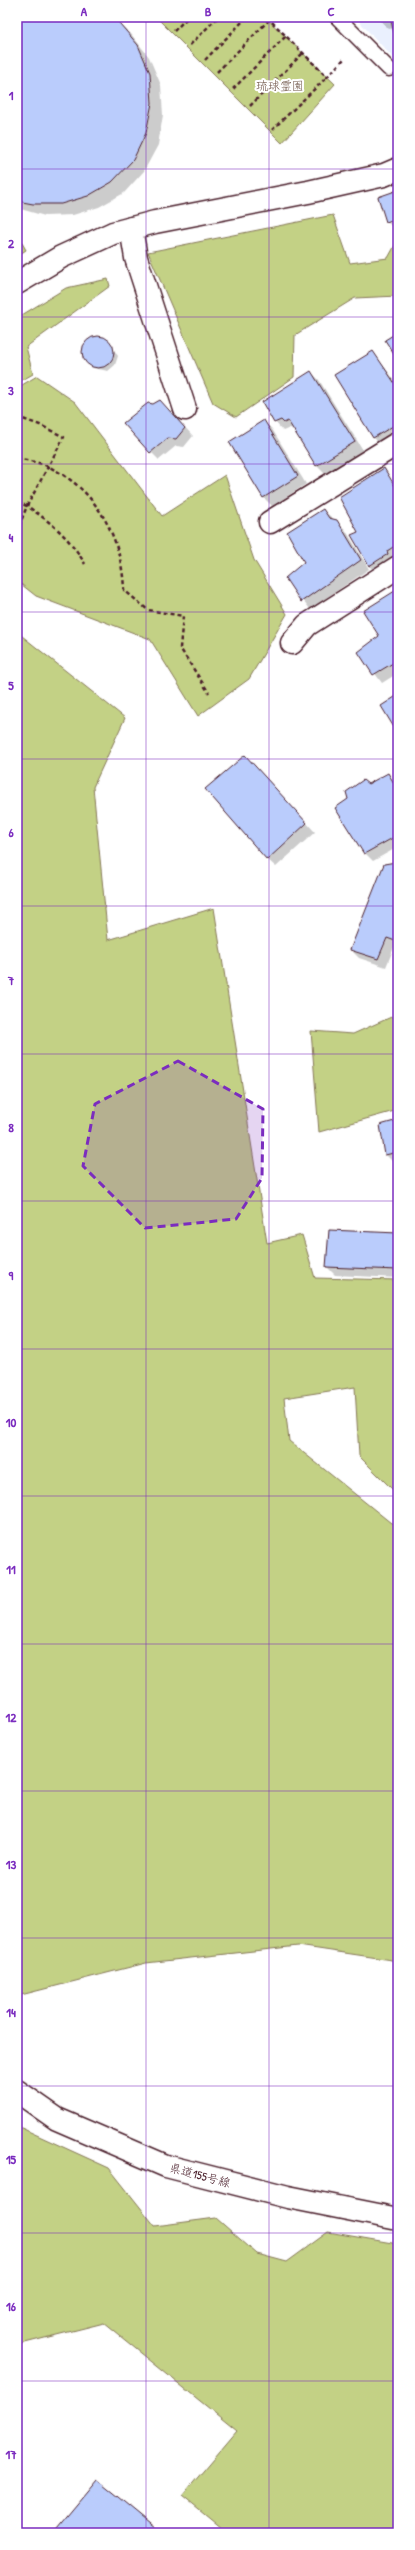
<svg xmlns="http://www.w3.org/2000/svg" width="415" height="2550" font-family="'Patrick Hand','Klee One',sans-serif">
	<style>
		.built { fill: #eaf0fe }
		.green { fill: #c3d185; stroke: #867858 }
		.shadow { fill: #0003 }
		.building { fill: #baccfc; stroke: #4a1f2b }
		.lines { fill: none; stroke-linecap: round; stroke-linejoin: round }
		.lane-casing { stroke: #4a1f2b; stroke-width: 17 }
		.street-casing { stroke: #4a1f2b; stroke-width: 25 }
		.secondary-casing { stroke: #4a1f2b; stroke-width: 25 }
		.path { stroke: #4a1f2b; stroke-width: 2.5; stroke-dasharray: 4 3; stroke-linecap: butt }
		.lane { stroke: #fff; stroke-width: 14 }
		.street { stroke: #fff; stroke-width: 22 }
		.secondary { stroke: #fff; stroke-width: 22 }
		.marked { fill: #7b2cbf; fill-opacity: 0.2; stroke: #7b2cbf; stroke-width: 3; stroke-dasharray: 8 5; stroke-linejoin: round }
		.grid { fill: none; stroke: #7b2cbf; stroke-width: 1; stroke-opacity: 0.55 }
		.labels { text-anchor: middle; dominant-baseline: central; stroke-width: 4; stroke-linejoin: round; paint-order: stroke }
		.park-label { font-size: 12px; fill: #6e5446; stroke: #fff }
		.street-label { font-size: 12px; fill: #4a1f2b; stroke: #fff }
		.neatline { fill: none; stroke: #7b2cbf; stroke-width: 1.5 }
		.grid-label { font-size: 13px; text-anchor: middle; font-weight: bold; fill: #7b2cbf }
	</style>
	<rect width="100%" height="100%" fill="#fff"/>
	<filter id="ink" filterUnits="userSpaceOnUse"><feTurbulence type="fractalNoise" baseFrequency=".025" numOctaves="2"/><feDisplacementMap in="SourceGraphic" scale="8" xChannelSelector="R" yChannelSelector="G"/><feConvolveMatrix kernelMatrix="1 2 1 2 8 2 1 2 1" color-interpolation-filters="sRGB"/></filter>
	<g filter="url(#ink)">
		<polygon class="built" points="355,17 398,17 398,63"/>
		<g class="green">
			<polygon points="156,17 265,17 335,84 282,143"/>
			<polygon points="333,215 350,263 388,258 398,240 398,296 355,298 295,335 294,377 236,417 213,403 148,252"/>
			<polygon points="17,234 26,250 17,256"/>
			<polygon points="108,279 110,286 26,347 33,374 17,383 17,318 66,288"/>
			<polygon points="37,376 75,402 162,516 225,475 254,560 287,614 249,679 198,716 150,639 36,596 17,581 17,388"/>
			<polygon points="17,632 125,718 93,787 108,940 214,908 267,1243 302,1235 315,1278 398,1280 398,1495 359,1456 355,1387 284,1398 289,1441 391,1523 398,1524 398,1961 298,1946 146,1963 17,1996"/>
			<polygon points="398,1014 398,1110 319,1132 311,1031 353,1034"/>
			<polygon points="17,2126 109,2168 155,2226 216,2218 257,2254 287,2262 328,2232 398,2244 398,2533 227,2533 182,2496 237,2431 104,2323 17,2345"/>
		</g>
		<g class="shadow">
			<polygon points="17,17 112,17 131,34 149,57 161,85 163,115 158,145 144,171 124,193 99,207 73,215 45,216 17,208"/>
			<polygon points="377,17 398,17 398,36 394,28 389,29"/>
			<polygon points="398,191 398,224 391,226 387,221"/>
			<polygon points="92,338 106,339 118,356 115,365 108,371 93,368 83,355 85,345"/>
			<polygon points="373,352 398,385 398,436 382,446 374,438 335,376"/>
			<polygon points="311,372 319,380 363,450 325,474 317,466 295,430 290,428 283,431 275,422"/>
			<polygon points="168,409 193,436 184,447 176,446 159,460 151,452"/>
			<polygon points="263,421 272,429 306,484 272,506 264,498 230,442"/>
			<polygon points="383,470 398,488 398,557 378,574 369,566 360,532"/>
			<polygon points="323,510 345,529 369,569 310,609 286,578 305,562"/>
			<polygon points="398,590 398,673 382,683 359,652 380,636"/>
			<polygon points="253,764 315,832 276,867 267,859"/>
			<polygon points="388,774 398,786 398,847 373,861 365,853 367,785"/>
			<polygon points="398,866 398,946 395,945 386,967 359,958 351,950"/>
			<polygon points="398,1121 398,1162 394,1163 386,1155"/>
			<polygon points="398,1234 398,1278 335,1275 327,1267"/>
		</g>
		<g class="building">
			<polygon points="17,17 114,17 138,45 150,73 152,103 146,133 133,160 112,182 88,196 61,204 33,204 17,201"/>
			<polygon points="390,17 398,17 398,32 394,33"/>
			<polygon points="398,190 398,218 386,222 378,197"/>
			<polygon points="398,332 398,361 385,340"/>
			<circle cx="98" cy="352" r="16"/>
			<polygon points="373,351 398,388 398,423 373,438 334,375"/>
			<polygon points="311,371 355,442 316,466 288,421 284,423 281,420 274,423 262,402"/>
			<polygon points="160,400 185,428 176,439 168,438 150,453 123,423 148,403 153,404"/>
			<polygon points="264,420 298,476 263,498 229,442"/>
			<polygon points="384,468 398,491 398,544 387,551 388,554 369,566 351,535 358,532 339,497"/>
			<polygon points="323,509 329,518 337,520 361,560 301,602 285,578 304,562 287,532"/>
			<polygon points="398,589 398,660 373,675 358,652 379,636 363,611"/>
			<polygon points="398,695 398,734 381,706"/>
			<polygon points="245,755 307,823 267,860 205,789"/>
			<polygon points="388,773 398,790 398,835 364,854 335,808 348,799 346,792 363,780 368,784"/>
			<polygon points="396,862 398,865 398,942 387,938 378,959 350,950 384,864"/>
			<polygon points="398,1120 398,1152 385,1155 380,1125"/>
			<polygon points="329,1230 398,1233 398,1270 326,1267"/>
			<polygon points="97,2479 163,2533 52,2533"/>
		</g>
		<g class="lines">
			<g class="lane-casing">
				<polyline id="lane" points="337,17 389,69"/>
			</g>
			<g class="street-casing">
				<g id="street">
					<polyline points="131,228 136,258 185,409"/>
					<polyline points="17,283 61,257 113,233 155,222 308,192 384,175 398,169"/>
					<polyline points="270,522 398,443"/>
					<polyline points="292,643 307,625 398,567"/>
				</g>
			</g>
			<g class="secondary-casing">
				<polyline id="secondary" points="17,2091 57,2119 166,2166 288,2197 398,2219"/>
			</g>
			<g class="path">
				<polyline points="267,17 327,77 344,59"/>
				<polyline points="174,31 188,17"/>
				<polyline points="190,45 218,17"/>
				<polyline points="205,60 247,17"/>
				<polyline points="217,72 270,19"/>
				<polyline points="233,89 286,36"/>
				<polyline points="250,106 303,53"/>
				<polyline points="272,130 327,77"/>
				<polyline points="17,243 20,248"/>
				<path d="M17,417l23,8 24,12 -37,69c25,17 43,32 58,58"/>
				<path d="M17,458c9,2 21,4 30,8 50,23 75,72 77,124l24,20 35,6 -3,32 29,45"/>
				<polyline points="17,502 27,506 17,531"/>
			</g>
			<use href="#lane" class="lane"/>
			<use href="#street" class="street"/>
			<use href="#secondary" class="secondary"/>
		</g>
	</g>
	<path class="marked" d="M178,1061l85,48 -1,69 -26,41 -91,9 -62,-62 12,-62z"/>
	<path class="grid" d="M146,17v2516M269,17v2516M17,169h381M17,317h381M17,464h381M17,612h381M17,759h381M17,906h381M17,1054h381M17,1201h381M17,1349h381M17,1496h381M17,1644h381M17,1791h381M17,1938h381M17,2086h381M17,2233h381M17,2381h381"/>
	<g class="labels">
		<g class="park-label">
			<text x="280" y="85">琉球霊園</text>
		</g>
		<g class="street-label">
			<text transform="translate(200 2175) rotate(15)">県道155号線</text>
		</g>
	</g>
	<rect width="415" height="2550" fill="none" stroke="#fff" stroke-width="44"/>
	<rect x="22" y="22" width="371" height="2506" class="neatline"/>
	<g class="grid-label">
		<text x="84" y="16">A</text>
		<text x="208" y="16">B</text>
		<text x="331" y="16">C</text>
		<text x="11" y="100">1</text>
		<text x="11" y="248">2</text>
		<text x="11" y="395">3</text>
		<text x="11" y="542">4</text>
		<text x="11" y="690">5</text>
		<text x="11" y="837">6</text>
		<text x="11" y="985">7</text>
		<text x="11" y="1132">8</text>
		<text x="11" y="1280">9</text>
		<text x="11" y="1427">10</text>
		<text x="11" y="1574">11</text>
		<text x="11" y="1722">12</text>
		<text x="11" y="1869">13</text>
		<text x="11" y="2017">14</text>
		<text x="11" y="2164">15</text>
		<text x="11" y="2311">16</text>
		<text x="11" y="2459">17</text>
	</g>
</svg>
